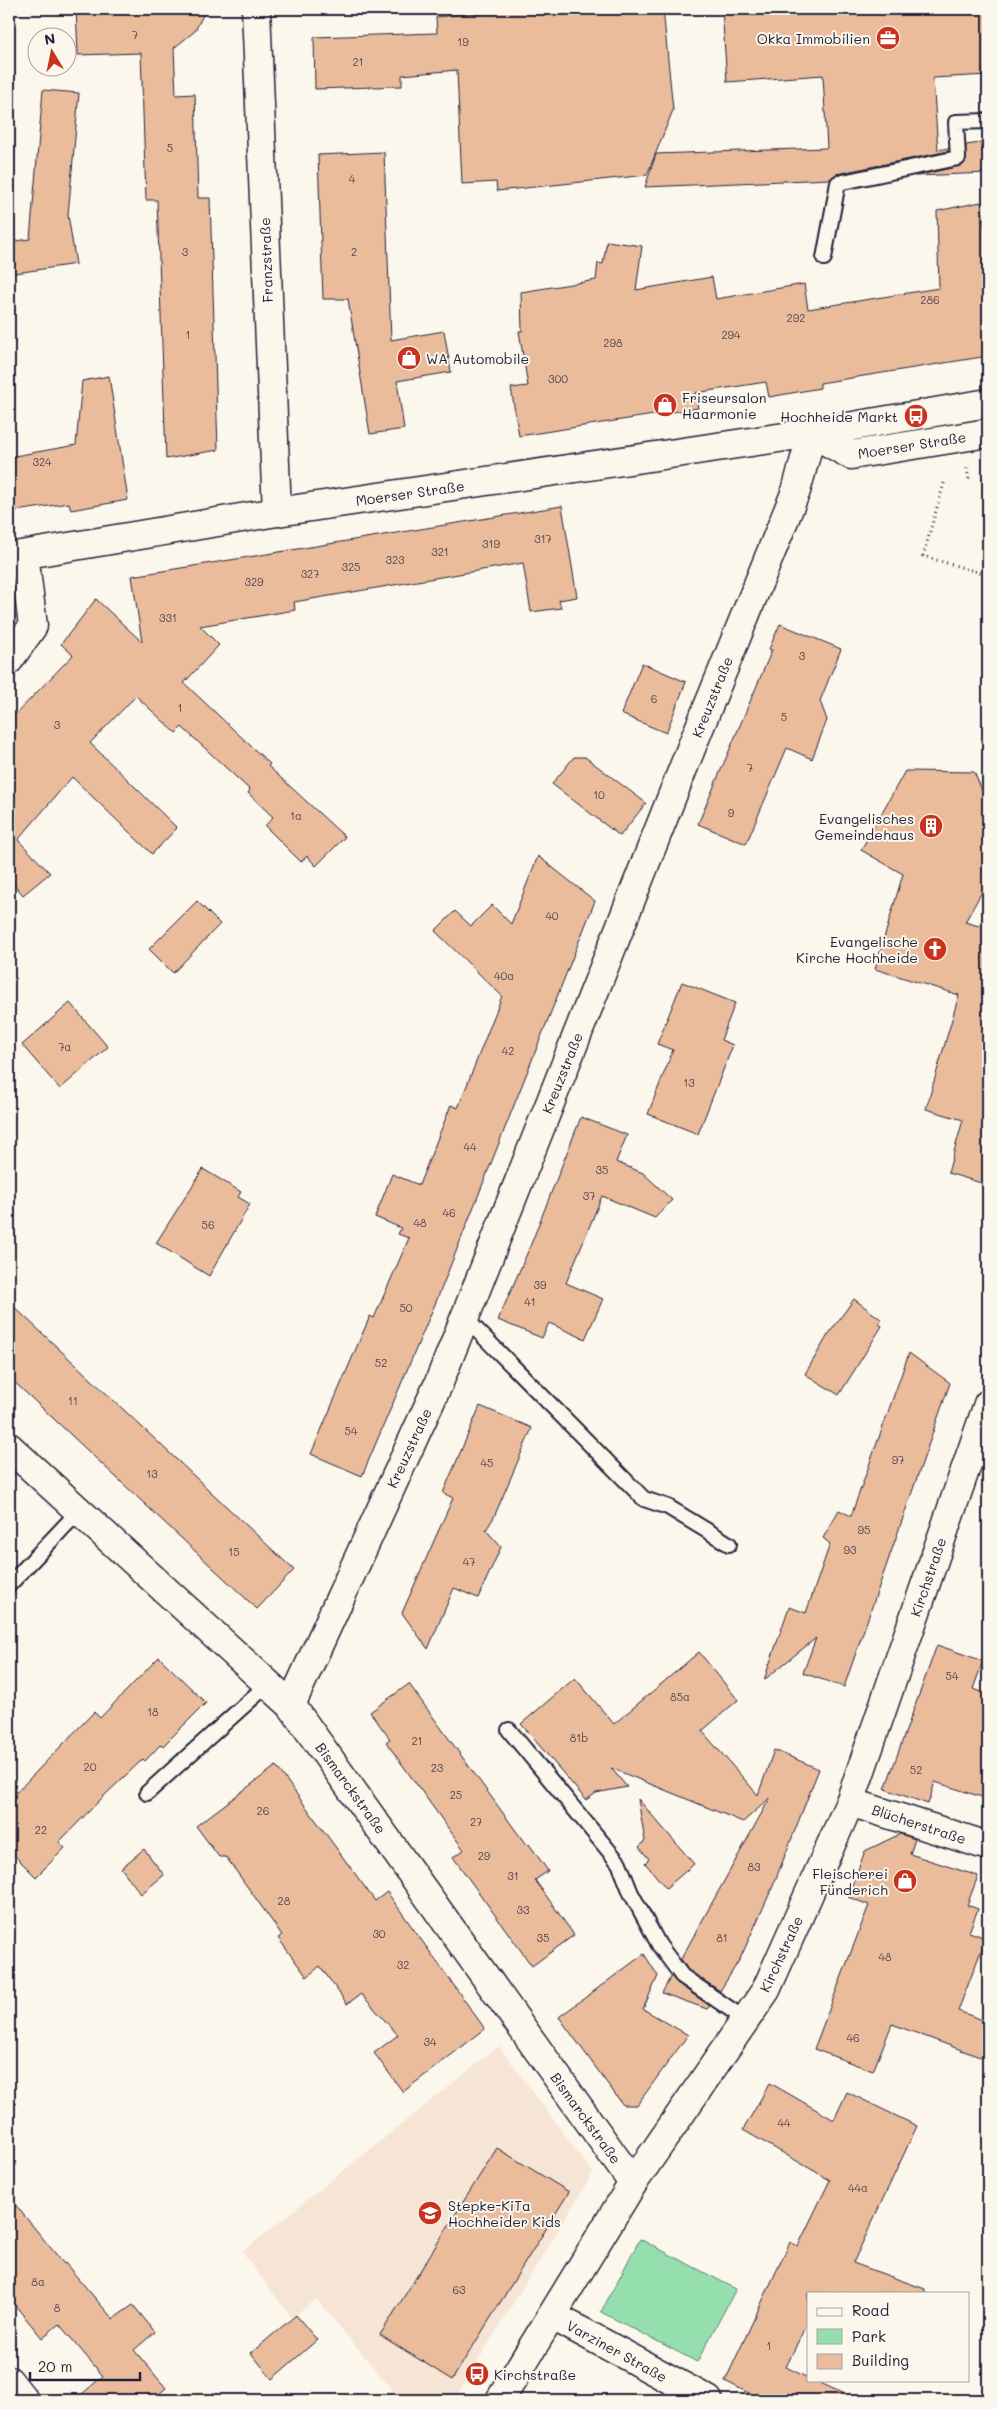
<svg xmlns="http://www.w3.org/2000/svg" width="997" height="2409" font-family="Mali,sans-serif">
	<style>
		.built { fill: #f6e5d4 }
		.green { fill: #95dfae; stroke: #5c8074 }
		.building { fill: #ebbc9c; stroke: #22223b }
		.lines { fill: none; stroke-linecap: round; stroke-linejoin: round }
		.lane-casing { stroke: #22223b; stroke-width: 18 }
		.street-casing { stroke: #22223b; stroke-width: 31 }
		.secondary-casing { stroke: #22223b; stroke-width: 31 }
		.path { stroke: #22223b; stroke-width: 3; stroke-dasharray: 1 4; stroke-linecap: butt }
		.lane { stroke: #fbf7ec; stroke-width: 14 }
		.street { stroke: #fbf7ec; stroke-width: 28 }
		.secondary { stroke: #fbf7ec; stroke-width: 28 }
		.labels { text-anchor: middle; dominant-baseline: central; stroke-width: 4; stroke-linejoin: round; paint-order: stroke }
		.number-label { font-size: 11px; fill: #544853 }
		.poi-label { font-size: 14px; fill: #22223b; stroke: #fbf7ec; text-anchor: end }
		.street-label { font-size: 14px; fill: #22223b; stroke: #fbf7ec }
	</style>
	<rect width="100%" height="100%" fill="#fbf7ec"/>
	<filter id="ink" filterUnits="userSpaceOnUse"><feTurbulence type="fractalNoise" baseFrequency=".02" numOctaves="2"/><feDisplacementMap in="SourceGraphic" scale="10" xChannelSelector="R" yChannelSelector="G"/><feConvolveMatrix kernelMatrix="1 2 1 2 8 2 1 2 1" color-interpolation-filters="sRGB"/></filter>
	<g filter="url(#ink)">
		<polygon class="built" points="499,2046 593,2173 454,2400 401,2400 316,2299 292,2318 242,2252"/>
		<polygon class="green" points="640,2239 736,2289 697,2362 601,2312"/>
		<g class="building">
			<polygon points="76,9 206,9 195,31 174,48 176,95 195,94 198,198 210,198 218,450 166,459 157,200 146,200 141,53 78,55"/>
			<polygon points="520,9 663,9 673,110 647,175 497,191 496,182 462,184 457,70 402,75 402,86 315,89 314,37 437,33 436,17"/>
			<polygon points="722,9 988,9 988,75 933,78 938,150 949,148 949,151 836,174 830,179 645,187 656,154 827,148 823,75 727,82"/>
			<polygon points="43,90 79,93 68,215 76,264 9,274 9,242 30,239"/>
			<polygon points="988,142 988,173 915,176 960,166 966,161 966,145"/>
			<polygon points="384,152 391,340 444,331 451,372 397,381 404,429 370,434 348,299 323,299 318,155"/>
			<polygon points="981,202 988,247 988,356 820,383 820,388 769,397 766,382 695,393 698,408 519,436 511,388 528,386 519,331 522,331 521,292 596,280 598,263 603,264 607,241 642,246 636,290 712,277 716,299 804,284 808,309 939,288 937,211"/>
			<polygon points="109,376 128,500 71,510 69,503 9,512 9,457 76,445 82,381"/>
			<polygon points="562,506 577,597 559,600 561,608 531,612 523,563 294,602 295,610 200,626 219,645 184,683 270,764 268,766 345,837 316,866 307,856 301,862 265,826 273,817 248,793 250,790 182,727 176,733 136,696 90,743 177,828 152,854 72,777 18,840 50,873 23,895 9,878 9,721 73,655 61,644 96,599 142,642 132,576"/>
			<polygon points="780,624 841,649 820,701 827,720 812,759 787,748 746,844 698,824 772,650 769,649"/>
			<polygon points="642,663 686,682 666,733 621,714"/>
			<polygon points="574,757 585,757 646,803 620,836 552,784"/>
			<polygon points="905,771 974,772 988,804 988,881 965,922 979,926 980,923 988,924 988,1185 948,1173 963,1120 926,1109 959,995 875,969 903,874 861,850"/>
			<polygon points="538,856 595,901 438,1297 362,1476 311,1454 370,1316 374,1318 409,1238 398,1234 401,1228 375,1217 392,1174 419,1185 451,1105 458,1108 502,996 435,931 455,911 471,926 492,905 511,924"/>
			<polygon points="197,901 220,924 173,973 149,949"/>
			<polygon points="682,982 735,1003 721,1040 733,1045 698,1134 648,1114 673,1050 657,1044"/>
			<polygon points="70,1003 108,1047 60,1089 22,1045"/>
			<polygon points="581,1117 627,1135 616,1162 643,1173 672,1200 655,1218 602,1196 566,1283 603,1299 585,1339 549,1323 542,1338 498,1320 529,1249"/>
			<polygon points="203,1169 241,1192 238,1197 250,1204 209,1276 156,1243"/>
			<polygon points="854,1299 882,1320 879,1324 882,1326 839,1395 805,1374 828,1335"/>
			<polygon points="9,1302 294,1570 257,1609 9,1377"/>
			<polygon points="909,1353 950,1383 844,1687 803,1673 816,1638 764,1680 789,1607 806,1613 830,1544 823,1538 839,1510 851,1516"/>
			<polygon points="480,1406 532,1428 494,1517 486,1530 501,1547 478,1598 454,1588 428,1649 402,1613 453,1498 443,1493"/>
			<polygon points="937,1645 983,1661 973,1689 988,1694 988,1799 935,1782 928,1804 885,1789"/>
			<polygon points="699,1652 738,1700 702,1731 758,1795 774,1750 819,1769 773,1886 740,1959 720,1991 688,1970 681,1959 770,1798 743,1822 611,1768 627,1787 596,1793 586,1800 521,1724 575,1678 614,1724"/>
			<polygon points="159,1657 206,1703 163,1746 161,1744 145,1761 143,1759 106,1794 59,1842 65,1848 36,1877 9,1850 9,1800 94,1712 100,1718"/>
			<polygon points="409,1684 527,1846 529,1844 548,1871 535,1880 574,1935 532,1966 453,1857 464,1850 386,1742 390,1739 370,1712"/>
			<polygon points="276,1766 375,1901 387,1892 485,2029 403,2092 374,2053 398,2035 361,1994 347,2004 320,1966 307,1977 278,1938 282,1935 226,1857 219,1857 196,1826"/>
			<polygon points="638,1799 694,1864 666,1888 645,1863 649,1859 639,1847 645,1841"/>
			<polygon points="900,1834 915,1839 910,1854 978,1876 967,1905 978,1909 969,1932 986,1938 958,2011 988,2022 988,2060 892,2024 873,2071 814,2049 869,1905 848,1897 865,1851"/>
			<polygon points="144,1849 164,1875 141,1894 121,1868"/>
			<polygon points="644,1954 658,1976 643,2009 688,2035 637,2105 623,2105 559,2017"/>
			<polygon points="671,1976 677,1983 710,2006 707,2009 662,1993"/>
			<polygon points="770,2083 834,2120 847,2092 917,2126 853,2263 925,2289 925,2293 808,2293 808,2321 786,2367 808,2378 808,2380 814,2380 857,2400 762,2400 725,2381 790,2242 798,2246 830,2180 743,2130"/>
			<polygon points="497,2148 569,2192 452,2380 380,2335"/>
			<polygon points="9,2197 64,2264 65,2263 113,2319 133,2305 155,2332 134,2350 166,2388 152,2400 75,2400 103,2376 59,2324 42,2338 9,2298"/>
			<polygon points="296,2315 317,2340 272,2379 251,2353"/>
		</g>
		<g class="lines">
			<g class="lane-casing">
				<g id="lane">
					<polyline points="824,258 838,183 958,158 956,122 988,121"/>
					<polyline points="465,1318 644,1499 668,1507 729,1544"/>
					<polyline points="9,1585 79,1511"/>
					<polyline points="509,1730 619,1863 631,1893 659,1945 682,1976 746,2020"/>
					<polyline points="147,1793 268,1684"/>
				</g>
			</g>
			<g class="street-casing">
				<g id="street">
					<polyline points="256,9 277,512"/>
					<polyline points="9,660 33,626 24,555"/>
					<polyline points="9,1447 291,1705 633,2183"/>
					<polyline points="291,1705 438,1385 694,741 796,491 812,433 851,455 988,433"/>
					<polyline points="850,1802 988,1846"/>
					<polyline points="553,2316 708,2400"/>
					<polyline points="9,2381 24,2400"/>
					<polyline points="500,2400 633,2183 766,1990 850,1802 988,1404"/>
				</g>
			</g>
			<g class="secondary-casing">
				<polyline id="secondary" points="9,557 277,512 812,433 988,403"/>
			</g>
			<g class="path">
				<polyline points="967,468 969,480"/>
				<polyline points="944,483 923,556 988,575"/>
			</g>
			<use href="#lane" class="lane"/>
			<use href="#street" class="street"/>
			<use href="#secondary" class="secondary"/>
		</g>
	</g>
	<defs>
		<g id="office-disc" transform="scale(1.25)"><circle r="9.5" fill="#c8321e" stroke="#fbf7ec"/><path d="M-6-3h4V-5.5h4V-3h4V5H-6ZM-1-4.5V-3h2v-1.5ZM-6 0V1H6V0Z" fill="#fff"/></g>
		<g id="shop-disc" transform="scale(1.25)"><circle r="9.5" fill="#c8321e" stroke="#fbf7ec"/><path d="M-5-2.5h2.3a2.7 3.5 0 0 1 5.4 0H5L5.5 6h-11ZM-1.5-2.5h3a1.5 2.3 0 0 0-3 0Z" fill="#fff"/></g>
		<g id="bus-disc" transform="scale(1.25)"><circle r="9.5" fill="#c8321e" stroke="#fbf7ec"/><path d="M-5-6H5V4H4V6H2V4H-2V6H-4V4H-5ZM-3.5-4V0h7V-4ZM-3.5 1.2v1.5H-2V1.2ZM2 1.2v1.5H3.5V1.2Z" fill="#fff"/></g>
		<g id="building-disc" transform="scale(1.25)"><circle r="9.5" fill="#c8321e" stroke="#fbf7ec"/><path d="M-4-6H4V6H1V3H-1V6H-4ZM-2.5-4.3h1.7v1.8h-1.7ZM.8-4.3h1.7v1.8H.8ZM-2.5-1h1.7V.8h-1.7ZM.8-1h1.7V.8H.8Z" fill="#fff"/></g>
		<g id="church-disc" transform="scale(1.25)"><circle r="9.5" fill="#c8321e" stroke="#fbf7ec"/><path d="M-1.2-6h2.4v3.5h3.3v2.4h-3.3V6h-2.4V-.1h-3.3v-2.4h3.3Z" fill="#fff"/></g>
		<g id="school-disc" transform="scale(1.25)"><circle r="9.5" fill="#c8321e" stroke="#fbf7ec"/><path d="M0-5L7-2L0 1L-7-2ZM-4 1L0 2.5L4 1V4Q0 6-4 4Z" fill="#fff"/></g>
	</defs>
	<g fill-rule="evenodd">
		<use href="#office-disc" x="888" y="38"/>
		<use href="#shop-disc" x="409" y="358"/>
		<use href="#shop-disc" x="665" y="405"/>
		<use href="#bus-disc" x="916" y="416"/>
		<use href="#building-disc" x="931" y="826"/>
		<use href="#church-disc" x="935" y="949"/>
		<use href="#shop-disc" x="905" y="1881"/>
		<use href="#school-disc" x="430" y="2213"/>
		<use href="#bus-disc" x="477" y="2374"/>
	</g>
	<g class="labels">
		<g class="number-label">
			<text x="135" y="34">7</text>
			<text x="463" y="41">19</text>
			<text x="358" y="61">21</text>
			<text x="170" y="147">5</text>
			<text x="352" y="178">4</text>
			<text x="185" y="251">3</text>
			<text x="354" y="251">2</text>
			<text x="930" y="299">286</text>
			<text x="796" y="317">292</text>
			<text x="188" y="334">1</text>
			<text x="731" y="334">294</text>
			<text x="613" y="342">298</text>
			<text x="558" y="378">300</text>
			<text x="42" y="461">324</text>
			<text x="543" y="538">317</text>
			<text x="491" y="543">319</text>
			<text x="440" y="551">321</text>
			<text x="395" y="559">323</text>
			<text x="351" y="566">325</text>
			<text x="310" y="573">327</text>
			<text x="254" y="581">329</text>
			<text x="168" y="617">331</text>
			<text x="802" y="655">3</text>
			<text x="654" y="698">6</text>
			<text x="180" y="707">1</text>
			<text x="784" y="716">5</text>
			<text x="57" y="724">3</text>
			<text x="750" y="767">7</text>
			<text x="599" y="794">10</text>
			<text x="731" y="812">9</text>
			<text x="296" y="815">1a</text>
			<text x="552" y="915">40</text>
			<text x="504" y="975">40a</text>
			<text x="65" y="1046">7a</text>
			<text x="508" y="1050">42</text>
			<text x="689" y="1082">13</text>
			<text x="470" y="1146">44</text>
			<text x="602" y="1169">35</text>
			<text x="589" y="1195">37</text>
			<text x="449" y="1212">46</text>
			<text x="420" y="1222">48</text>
			<text x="208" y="1224">56</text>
			<text x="540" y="1284">39</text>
			<text x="530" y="1301">41</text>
			<text x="406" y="1307">50</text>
			<text x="381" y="1362">52</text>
			<text x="73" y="1400">11</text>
			<text x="351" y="1430">54</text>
			<text x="898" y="1459">97</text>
			<text x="487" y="1462">45</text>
			<text x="152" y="1473">13</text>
			<text x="864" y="1529">95</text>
			<text x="850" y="1549">93</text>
			<text x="234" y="1551">15</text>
			<text x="469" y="1561">47</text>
			<text x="952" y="1675">54</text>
			<text x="680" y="1696">85a</text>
			<text x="153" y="1711">18</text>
			<text x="579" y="1737">81b</text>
			<text x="417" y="1740">21</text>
			<text x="90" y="1766">20</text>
			<text x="437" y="1767">23</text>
			<text x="916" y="1769">52</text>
			<text x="456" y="1794">25</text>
			<text x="263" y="1810">26</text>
			<text x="476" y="1821">27</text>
			<text x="41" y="1829">22</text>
			<text x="484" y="1855">29</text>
			<text x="754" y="1866">83</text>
			<text x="513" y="1875">31</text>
			<text x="284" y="1900">28</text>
			<text x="523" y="1909">33</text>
			<text x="379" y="1933">30</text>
			<text x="543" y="1937">35</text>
			<text x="722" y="1937">81</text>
			<text x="885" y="1956">48</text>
			<text x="403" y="1964">32</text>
			<text x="853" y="2037">46</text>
			<text x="430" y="2041">34</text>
			<text x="784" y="2122">44</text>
			<text x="858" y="2187">44a</text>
			<text x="38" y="2281">8a</text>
			<text x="459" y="2289">63</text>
			<text x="57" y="2307">8</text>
			<text x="769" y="2345">1</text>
		</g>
		<g class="poi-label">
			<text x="870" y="38">Okka Immobilien</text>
			<text x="426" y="358" text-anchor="start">WA Automobile</text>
			<text x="682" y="397" text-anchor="start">Friseursalon<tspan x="682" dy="16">Haarmonie</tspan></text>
			<text x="898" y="416">Hochheide Markt</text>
			<text x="914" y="818">Evangelisches<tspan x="914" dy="16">Gemeindehaus</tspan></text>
			<text x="918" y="941">Evangelische<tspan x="918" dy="16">Kirche Hochheide</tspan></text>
			<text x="888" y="1873">Fleischerei<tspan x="888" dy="16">Fünderich</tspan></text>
			<text x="448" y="2205" text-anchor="start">Stepke-KiTa<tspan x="448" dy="16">Hochheider Kids</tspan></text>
			<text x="494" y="2374" text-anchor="start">Kirchstraße</text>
		</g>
		<g class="street-label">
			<text transform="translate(266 260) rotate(-92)">Franzstraße</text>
			<text transform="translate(912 445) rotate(-9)">Moerser Straße</text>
			<text transform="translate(410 493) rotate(-8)">Moerser Straße</text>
			<text transform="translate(712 697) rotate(-68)">Kreuzstraße</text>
			<text transform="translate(562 1073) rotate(-68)">Kreuzstraße</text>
			<text transform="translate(409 1448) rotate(-65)">Kreuzstraße</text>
			<text transform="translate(928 1577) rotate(-71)">Kirchstraße</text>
			<text transform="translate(351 1788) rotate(54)">Bismarckstraße</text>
			<text transform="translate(919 1824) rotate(18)">Blücherstraße</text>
			<text transform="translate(781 1954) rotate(-65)">Kirchstraße</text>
			<text transform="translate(586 2118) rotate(54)">Bismarckstraße</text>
			<text transform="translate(617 2351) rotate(29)">Varziner Straße</text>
		</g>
	</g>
	<rect width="997" height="2409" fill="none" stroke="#fbf7ec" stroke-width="30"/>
	<rect x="15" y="15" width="967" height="2379" fill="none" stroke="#22223b" stroke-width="2" filter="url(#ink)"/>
	<rect x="807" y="2292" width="162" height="90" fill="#fbf7ec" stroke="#a4a2a5"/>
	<rect x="817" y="2308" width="25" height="8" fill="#fbf7ec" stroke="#a4a2a5"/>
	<text x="852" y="2316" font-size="15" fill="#22223b">Road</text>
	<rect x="817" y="2329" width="25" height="15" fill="#95dfae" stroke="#a4a2a5"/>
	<text x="852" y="2342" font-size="15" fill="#22223b">Park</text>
	<rect x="817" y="2354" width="25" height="15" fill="#ebbc9c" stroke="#a4a2a5"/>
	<text x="852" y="2366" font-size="15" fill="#22223b">Building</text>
	<g transform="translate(52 52) rotate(350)"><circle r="24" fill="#fbf7ec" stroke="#a4a2a5"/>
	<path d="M0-4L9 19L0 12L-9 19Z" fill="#c8321e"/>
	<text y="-8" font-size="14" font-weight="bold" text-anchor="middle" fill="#22223b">N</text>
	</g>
	<path d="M30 2372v8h110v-8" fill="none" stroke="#22223b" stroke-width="2.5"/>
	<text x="38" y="2372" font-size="15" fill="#22223b" stroke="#fbf7ec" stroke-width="4" paint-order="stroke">20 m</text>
</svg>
